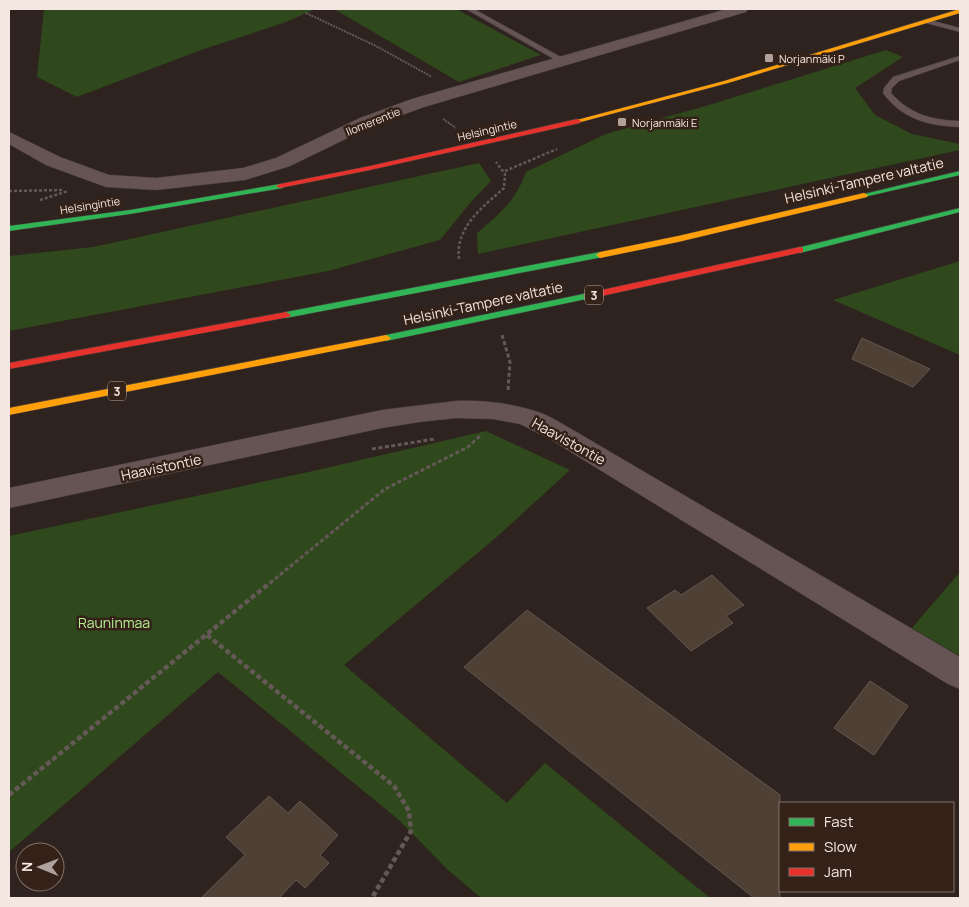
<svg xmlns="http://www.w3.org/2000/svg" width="969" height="907" font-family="Manrope,sans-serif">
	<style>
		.green { fill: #2f491d }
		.building { fill: #4e4035; stroke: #615852 }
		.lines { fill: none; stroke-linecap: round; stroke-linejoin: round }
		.lane-casing { stroke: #483f3b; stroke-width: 1 }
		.street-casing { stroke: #483f3b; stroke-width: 1 }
		.fast-casing { stroke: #483f3b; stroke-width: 1 }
		.slow-casing { stroke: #483f3b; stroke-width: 1 }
		.jam-casing { stroke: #483f3b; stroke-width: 1 }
		.path-far3 { stroke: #655957; stroke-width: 2; stroke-dasharray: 2 1; stroke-linecap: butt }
		.path-far2 { stroke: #655957; stroke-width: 2.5; stroke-dasharray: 3 2; stroke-linecap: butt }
		.path-far1 { stroke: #655957; stroke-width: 3; stroke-dasharray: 4 2.5; stroke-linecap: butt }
		.path { stroke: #655957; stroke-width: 4.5; stroke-dasharray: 5 3; stroke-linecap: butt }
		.lane { fill: #665454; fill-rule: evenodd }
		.street { fill: #665454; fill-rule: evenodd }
		.fast { fill: #30b455; fill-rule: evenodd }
		.slow { fill: #ff9f0a; fill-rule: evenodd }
		.jam { fill: #e5322d; fill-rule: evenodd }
		.poi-dot { fill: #afa29d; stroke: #342118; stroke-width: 2 }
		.labels { text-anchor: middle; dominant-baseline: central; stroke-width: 5; stroke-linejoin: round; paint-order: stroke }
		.far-poi-label { font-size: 11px; fill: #f4e7e1; stroke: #342118; text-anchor: start }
		.far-street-label { font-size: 11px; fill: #f4e7e1; stroke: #342118 }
		.shield { fill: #342118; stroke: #baaca5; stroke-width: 1 }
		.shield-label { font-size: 12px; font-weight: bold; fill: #f4e7e1 }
		.street-label { font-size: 14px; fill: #f4e7e1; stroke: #342118 }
		.park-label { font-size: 14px; fill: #b3ef93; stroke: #342118 }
	</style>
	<rect width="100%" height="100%" fill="#2e231e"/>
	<g class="green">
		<polygon points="44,9 315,9 286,22 201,50 77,97 37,77"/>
		<polygon points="334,9 456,9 541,55 459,82"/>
		<path d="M886,50l17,7 -48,31 20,27 37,19 48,10v6l-482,104 -1,-21c22,-18 40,-34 49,-61l80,-38 103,-29z"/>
		<polygon points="479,163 491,181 470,203 440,240 328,271 9,331 9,256 93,247"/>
		<polygon points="960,261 960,355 833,300"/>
		<polygon points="486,431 570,470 499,535 344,665 507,803 545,763 710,898 481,898 447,869 399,820 218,672 9,852 9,536 313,471"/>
		<polygon points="960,572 960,656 912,628"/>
	</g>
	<g class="building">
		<polygon points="862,338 930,369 913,387 852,359"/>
		<polygon points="712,575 744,605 726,616 733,623 691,651 647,608 675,590 681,595"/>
		<polygon points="527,610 780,795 780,898 754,898 464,667"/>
		<polygon points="870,681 908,706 874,755 834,728"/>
		<polygon points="269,796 288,813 300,801 338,835 320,855 329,863 305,888 296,880 279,898 201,898 245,855 226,837"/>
	</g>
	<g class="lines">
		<g class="lane-casing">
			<g id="lane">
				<polygon points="466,9 474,9 568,61 561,63"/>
				<polygon points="926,19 960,28 960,32 926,23"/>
				<path d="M960,56v4l-61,21 -7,7 -1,5c20,22 41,27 69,28v6c-31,-1 -58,-8 -77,-34l1,-5 9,-11z"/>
			</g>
		</g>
		<g class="street-casing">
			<g id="street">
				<polygon points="727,9 748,9 746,12 424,107 372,126 290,166 245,180 156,190 106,187 46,165 9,144 9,132 60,157 109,175 156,178 243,168 276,158 360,118 412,99"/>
				<path d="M456,401c28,-1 55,2 82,11 10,3 19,9 28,14l394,231v32l-12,-5 -400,-246 -28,-14 -27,-5 -37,-1 -37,4 -37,6 -373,80v-20l373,-78z"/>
			</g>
		</g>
		<g class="fast-casing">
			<g id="fast">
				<polygon points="960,171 960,175 864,197 860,195"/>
				<polygon points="280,184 283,184 283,188 130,214 9,231 9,226 130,210"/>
				<polygon points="960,208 960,212 800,253 796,250 797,248"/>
				<polygon points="600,252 603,253 603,257 286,318 281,315 286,312"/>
				<polygon points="588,293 591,294 591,298 386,341 381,338 386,335"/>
			</g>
		</g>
		<g class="slow-casing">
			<g id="slow">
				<polygon points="960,9 960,13 728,83 577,123 573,121 724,81"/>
				<polygon points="864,193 868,195 867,197 678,242 600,258 596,255 600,252 678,236"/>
				<polygon points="386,335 391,338 389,340 9,415 9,408"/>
			</g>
		</g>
		<g class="jam-casing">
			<g id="jam">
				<polygon points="577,119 581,121 580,123 370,170 280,188 276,186 280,184 370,166"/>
				<polygon points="800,247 803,248 803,252 588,299 583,296 588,293"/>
				<polygon points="286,312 291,315 289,317 9,369 9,363"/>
			</g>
		</g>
		<g class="path-far3">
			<polyline points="306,13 376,46 432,77"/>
			<polyline points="443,119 456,128"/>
		</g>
		<g class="path-far2">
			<polyline points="505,171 557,149"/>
			<polyline points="9,191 63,190"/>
			<polyline points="40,200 68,191"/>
			<path d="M459,259c-4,-32 24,-52 45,-71l1,-14 -9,-12"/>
		</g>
		<g class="path-far1">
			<polyline points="502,335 510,362 508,390"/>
			<polyline points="372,449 435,439"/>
			<polyline points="270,583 385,489 468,447 482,434"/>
		</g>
		<g class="path">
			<polyline points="207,635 394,786 409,811 411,831 372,898"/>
			<polyline points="9,795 271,582"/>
		</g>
		<use href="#lane" class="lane"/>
		<use href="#street" class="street"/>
		<use href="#fast" class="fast"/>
		<use href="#slow" class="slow"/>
		<use href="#jam" class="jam"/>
	</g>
	<g class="poi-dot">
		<rect x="764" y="53" width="10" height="10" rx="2.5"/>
		<rect x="617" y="117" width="10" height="10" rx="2.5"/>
	</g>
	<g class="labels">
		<g class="far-poi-label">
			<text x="779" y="58">Norjanmäki P</text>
			<text x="632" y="122">Norjanmäki E</text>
		</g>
		<g class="far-street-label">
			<text transform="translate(373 121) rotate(-22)">Ilomerentie</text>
			<text transform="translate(487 130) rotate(-13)">Helsingintie</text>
			<text transform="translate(90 205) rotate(-9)">Helsingintie</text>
		</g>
		<g class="shield">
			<rect x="585" y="285.5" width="18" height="19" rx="4"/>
			<rect x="108" y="381.5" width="18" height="19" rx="4"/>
		</g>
		<g class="shield-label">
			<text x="594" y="295">3</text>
			<text x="117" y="391">3</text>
		</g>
		<g class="street-label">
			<text transform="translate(864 180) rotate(-13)">Helsinki-Tampere valtatie</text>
			<text transform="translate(483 303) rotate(-12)">Helsinki-Tampere valtatie</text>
			<text transform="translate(569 441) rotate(29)">Haavistontie</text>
			<text transform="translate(161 467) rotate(-12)">Haavistontie</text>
		</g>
		<g class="park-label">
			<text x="114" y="622">Rauninmaa</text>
		</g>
	</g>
	<rect width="969" height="907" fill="none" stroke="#f4e7e1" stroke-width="20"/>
	<rect x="779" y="802" width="175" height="90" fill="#342118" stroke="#817068"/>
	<rect x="789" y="818" width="25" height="8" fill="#30b455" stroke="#817068"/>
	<text x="824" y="827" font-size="15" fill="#f4e7e1">Fast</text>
	<rect x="789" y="843" width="25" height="8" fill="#ff9f0a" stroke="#817068"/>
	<text x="824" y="852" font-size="15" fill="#f4e7e1">Slow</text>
	<rect x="789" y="868" width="25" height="8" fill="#e5322d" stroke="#817068"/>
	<text x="824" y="877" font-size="15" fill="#f4e7e1">Jam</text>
	<g transform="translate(40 867) rotate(271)"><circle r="24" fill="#342118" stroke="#817068"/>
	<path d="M0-4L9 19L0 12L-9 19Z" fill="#afa29d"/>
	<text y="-8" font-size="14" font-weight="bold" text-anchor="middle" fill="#f4e7e1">N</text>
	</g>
</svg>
